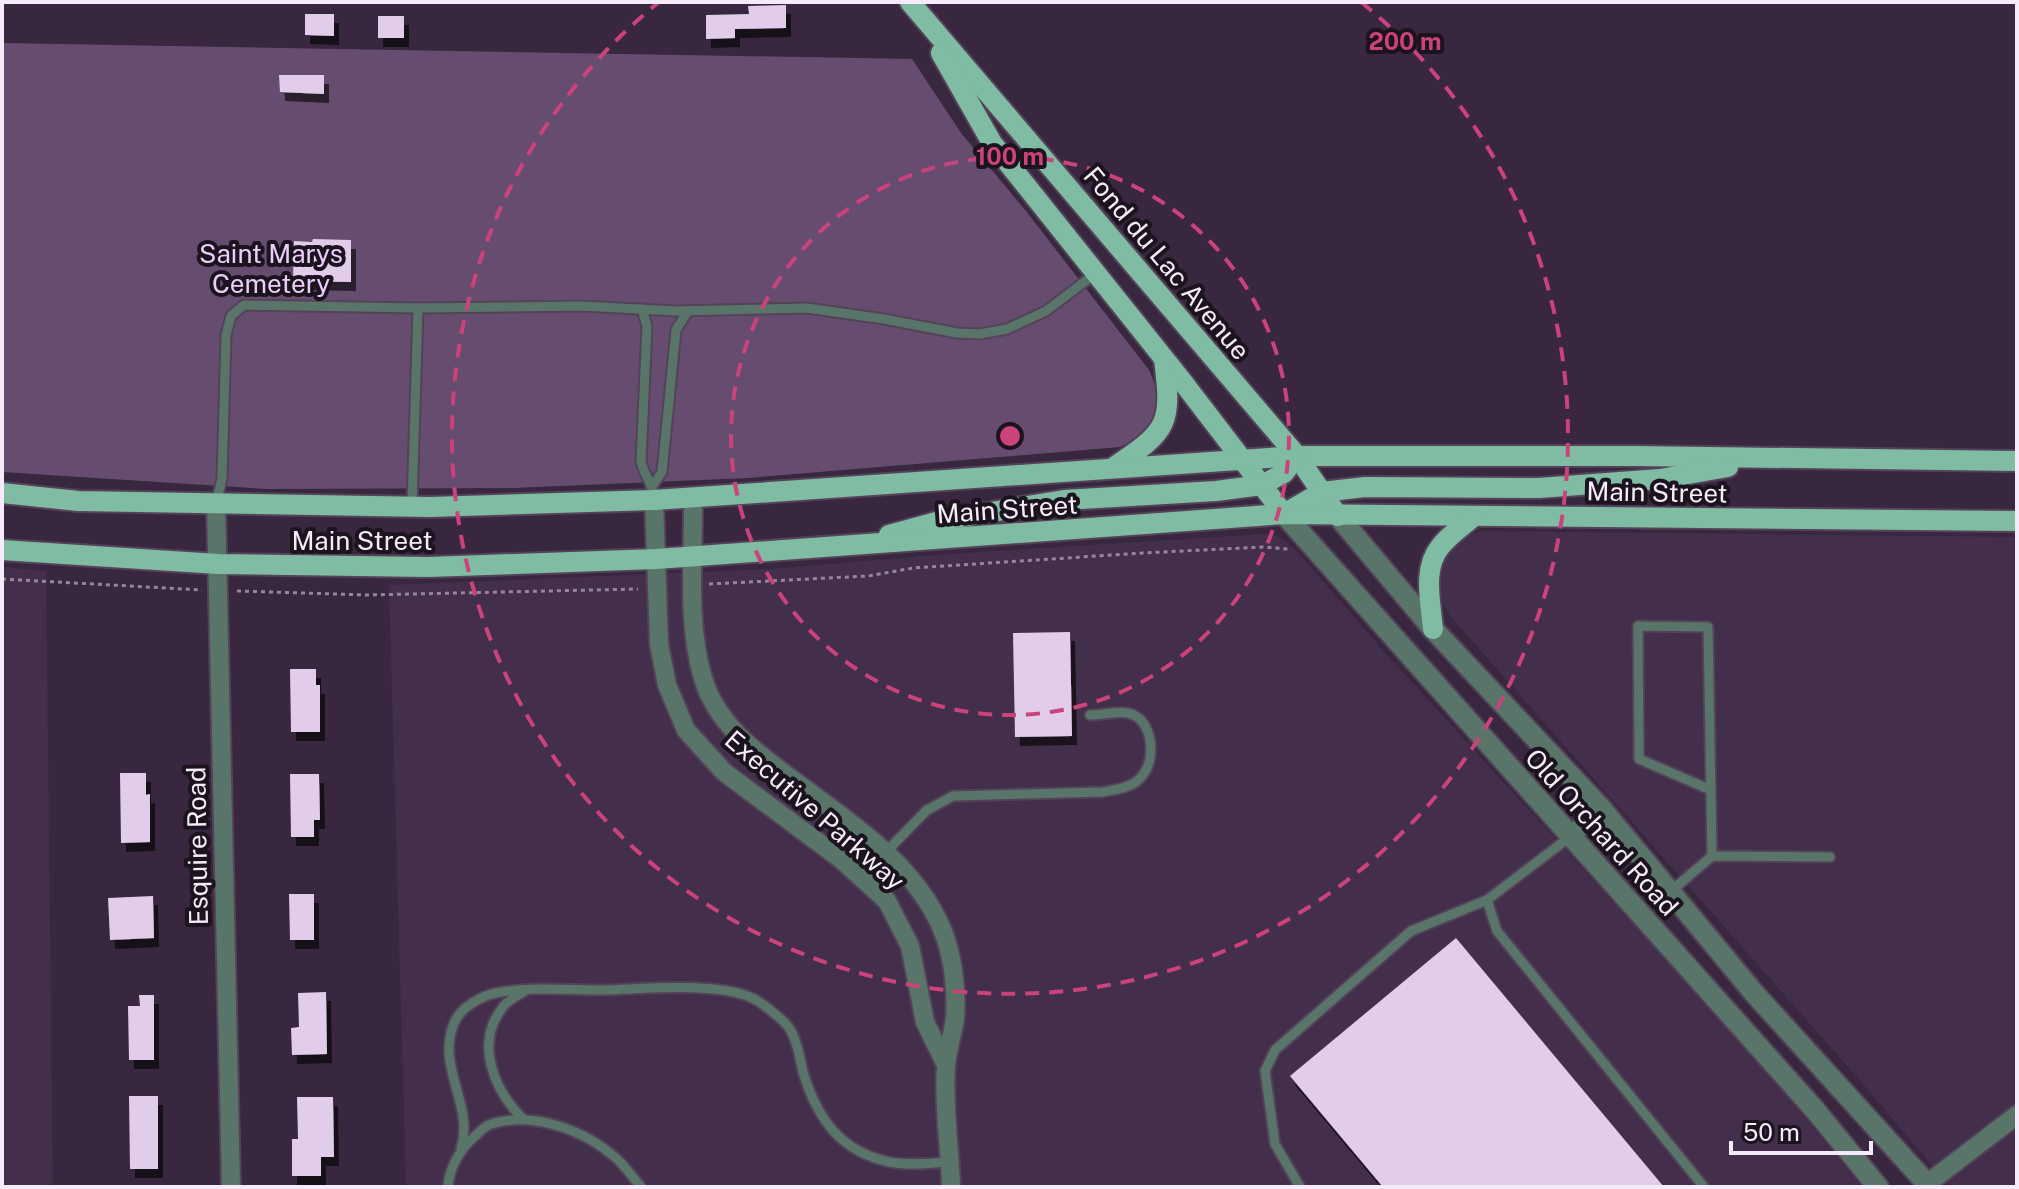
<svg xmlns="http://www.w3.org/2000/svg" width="2019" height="1189" font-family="'Public Sans',sans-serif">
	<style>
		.built { fill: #432e4b }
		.green { fill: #664d70 }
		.building { fill: #e1ccea; filter: url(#shadow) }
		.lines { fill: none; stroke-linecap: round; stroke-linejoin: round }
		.service-casing { stroke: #534258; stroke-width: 13 }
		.minor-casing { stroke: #534258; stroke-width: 22 }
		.tertiary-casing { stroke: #534258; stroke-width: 24 }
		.primary-casing { stroke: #534258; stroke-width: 24 }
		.path { stroke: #95879b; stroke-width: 3; stroke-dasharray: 4 4; stroke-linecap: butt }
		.service { stroke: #597569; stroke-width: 9 }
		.minor { stroke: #597569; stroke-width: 18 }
		.tertiary { stroke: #597569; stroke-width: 20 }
		.primary { stroke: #80bba3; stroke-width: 20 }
		.ring { fill: none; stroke: #cc427b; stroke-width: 4; stroke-dasharray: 14 10 }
		.labels { text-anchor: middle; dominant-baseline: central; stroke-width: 8; stroke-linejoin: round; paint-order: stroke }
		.park-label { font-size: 26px; fill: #eccdf8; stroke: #1b131e }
		.street-label { font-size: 26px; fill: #f6ebfb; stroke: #1b131e }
		.centre { fill: #cc427b; stroke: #1b131e; stroke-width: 4 }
		.ring-label { font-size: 24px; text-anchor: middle; font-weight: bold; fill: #cc427b; stroke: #1b131e; stroke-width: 8; stroke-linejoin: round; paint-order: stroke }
	</style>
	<defs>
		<filter id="shadow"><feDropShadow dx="5" dy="9" stdDeviation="0" flood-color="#0009"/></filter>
	</defs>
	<rect width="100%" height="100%" fill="#38273e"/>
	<g class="built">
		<polygon points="1482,531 2017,537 2017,1187 1950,1187 1863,1084 1450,616 1441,600 1439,583 1445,554 1465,536"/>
		<polygon points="1264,534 1280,537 1297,551 1387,655 1749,1050 1862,1187 406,1187 389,585 768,569 935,555"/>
		<polygon points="2,567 46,571 53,1187 2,1187"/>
	</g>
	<path class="green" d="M2,43l910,16 49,74 65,78 123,159c17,38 9,59 -29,77l-372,31 -234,10 -247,1 -265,-17z"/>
	<g class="building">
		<polygon points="786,5 786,28 735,29 735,38 706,39 706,15 749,14 748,6"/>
		<polygon points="305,14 334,14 334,36 305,35"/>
		<rect x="378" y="16" width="26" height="22"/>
		<polygon points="279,75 324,75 324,94 280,92"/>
		<polygon points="313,239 351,240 351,282 293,281 294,241 312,242"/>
		<polygon points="1070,632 1072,736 1015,737 1013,633"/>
		<polygon points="290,669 316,669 316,685 320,685 320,732 291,732"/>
		<polygon points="120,773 146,773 146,795 150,794 150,842 121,843"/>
		<polygon points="290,774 319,774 320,820 314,820 314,837 291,837"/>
		<polygon points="289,894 314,894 314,940 290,940"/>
		<polygon points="153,896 154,938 110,940 108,898"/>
		<polygon points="1456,938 1664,1187 1383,1187 1290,1076"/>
		<polygon points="326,992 327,1054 292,1055 291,1028 299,1027 298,993"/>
		<polygon points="139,995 154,995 154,1060 129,1060 128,1006 140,1006"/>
		<polygon points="129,1096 158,1096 158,1169 130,1169"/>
		<polygon points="297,1097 333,1097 334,1157 321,1157 321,1176 292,1176 292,1139 298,1139"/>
	</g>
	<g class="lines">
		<g class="service-casing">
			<g id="service">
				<path d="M642,309l5,17 -6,135c3,16 12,20 13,39"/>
				<polyline points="653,485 662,472 676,330 688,311"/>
				<polyline points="216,503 222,479 226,335 231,316 244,305 418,308 582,306 676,311 807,308 884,319 957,333 980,334 1007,329 1046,311 1096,273"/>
				<polyline points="412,507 418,308"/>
				<polyline points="1711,790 1639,759 1638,626 1708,627 1712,856"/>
				<path d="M885,853l42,-43 26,-14 150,-4c14,-3 30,-4 39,-16 15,-17 11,-58 -14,-63 -11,-2 -26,2 -38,2"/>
				<polyline points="1670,892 1712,856 1830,857"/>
				<polyline points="1487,900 1497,931 1704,1187"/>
				<path d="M523,992c-6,4 -16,9 -20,15 -29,36 -9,83 20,112"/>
				<path d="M461,1148c14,-44 -28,-84 -5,-129 8,-13 25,-23 40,-26 35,-7 73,-3 109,-3 39,-1 109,-8 145,7 10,4 36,24 41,34 7,12 9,28 12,41 14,46 37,80 87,90 18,4 41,1 60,0"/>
				<path d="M448,1187c1,-18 11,-36 24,-48 6,-5 12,-13 19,-15 42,-13 94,6 126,35 9,8 16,19 24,28"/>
				<polyline points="1300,1187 1275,1144 1265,1071 1275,1050 1411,931 1487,900 1571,836"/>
			</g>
		</g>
		<g class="minor-casing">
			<g id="minor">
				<path d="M693,497c1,59 -7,125 10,181 13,45 50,72 86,99 57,43 124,84 153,152 11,26 15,61 13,89 -2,16 -8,32 -9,48 -3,40 4,81 5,121"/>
				<polyline points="654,500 659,644 667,685 686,730 724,772 842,860 887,901 910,946 925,1022 946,1065"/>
				<polyline points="216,504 231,1187"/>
				<polyline points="1571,836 1601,808"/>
				<polyline points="1923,1187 2017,1115"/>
			</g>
		</g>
		<g class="tertiary-casing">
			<g id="tertiary">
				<polyline points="1284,514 1815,1110 1878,1187"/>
				<polyline points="1338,516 1433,629 1601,808 1754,993 1930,1187"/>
			</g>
		</g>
		<g class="primary-casing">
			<g id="primary">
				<polyline points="910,2 1297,456 1338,516"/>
				<polyline points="941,53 992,143 1182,381 1284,514"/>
				<path d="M1114,467c55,-37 58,-43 50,-108"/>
				<polyline points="2,493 78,501 430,507 654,500 1297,456 1635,456 2017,461"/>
				<polyline points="1284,514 1322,492 1365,487 1539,488 1660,479 1728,467"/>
				<polyline points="889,535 944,520 1064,500 1216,491 1262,485 1284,473 1297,456"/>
				<polyline points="2,550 218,564 428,567 656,559 1284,514 2017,521"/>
				<path d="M1433,629c-2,-26 -11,-60 7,-82 9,-12 23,-21 34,-31"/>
			</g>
		</g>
		<g class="path">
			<polyline points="2,579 202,590"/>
			<polyline points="709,584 868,576 913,568 1143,553 1263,547 1288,549"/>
			<polyline points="237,591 367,595 638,589"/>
		</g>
		<use href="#service" class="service"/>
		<use href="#minor" class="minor"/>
		<use href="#tertiary" class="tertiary"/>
		<use href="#primary" class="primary"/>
	</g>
	<g class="ring">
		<circle cx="1010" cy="436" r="279"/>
		<path d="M1361 2A558 558 0 1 1 659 2"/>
	</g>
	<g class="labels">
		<g class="park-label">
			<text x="271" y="253">Saint Marys<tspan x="271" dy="30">Cemetery</tspan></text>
		</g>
		<g class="street-label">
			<text transform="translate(1167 263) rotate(50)">Fond du Lac Avenue</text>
			<text transform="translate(1657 492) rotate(1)">Main Street</text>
			<text transform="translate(1007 509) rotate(-4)">Main Street</text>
			<text x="362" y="540">Main Street</text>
			<text transform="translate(815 810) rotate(41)">Executive Parkway</text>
			<text transform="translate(1602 832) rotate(48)">Old Orchard Road</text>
			<text transform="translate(197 846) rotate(-91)">Esquire Road</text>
		</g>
	</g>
	<circle cx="1010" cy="436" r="12" class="centre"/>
	<g class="ring-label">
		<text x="1405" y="50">200 m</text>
		<text x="1010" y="165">100 m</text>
	</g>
	<rect width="2019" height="1189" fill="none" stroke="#f6ebfb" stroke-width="8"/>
	<path d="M1731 1141v12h140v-12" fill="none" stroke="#f6ebfb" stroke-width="4"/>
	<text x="1743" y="1141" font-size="24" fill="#f6ebfb" stroke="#1b131e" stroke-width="6" paint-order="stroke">50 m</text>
</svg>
